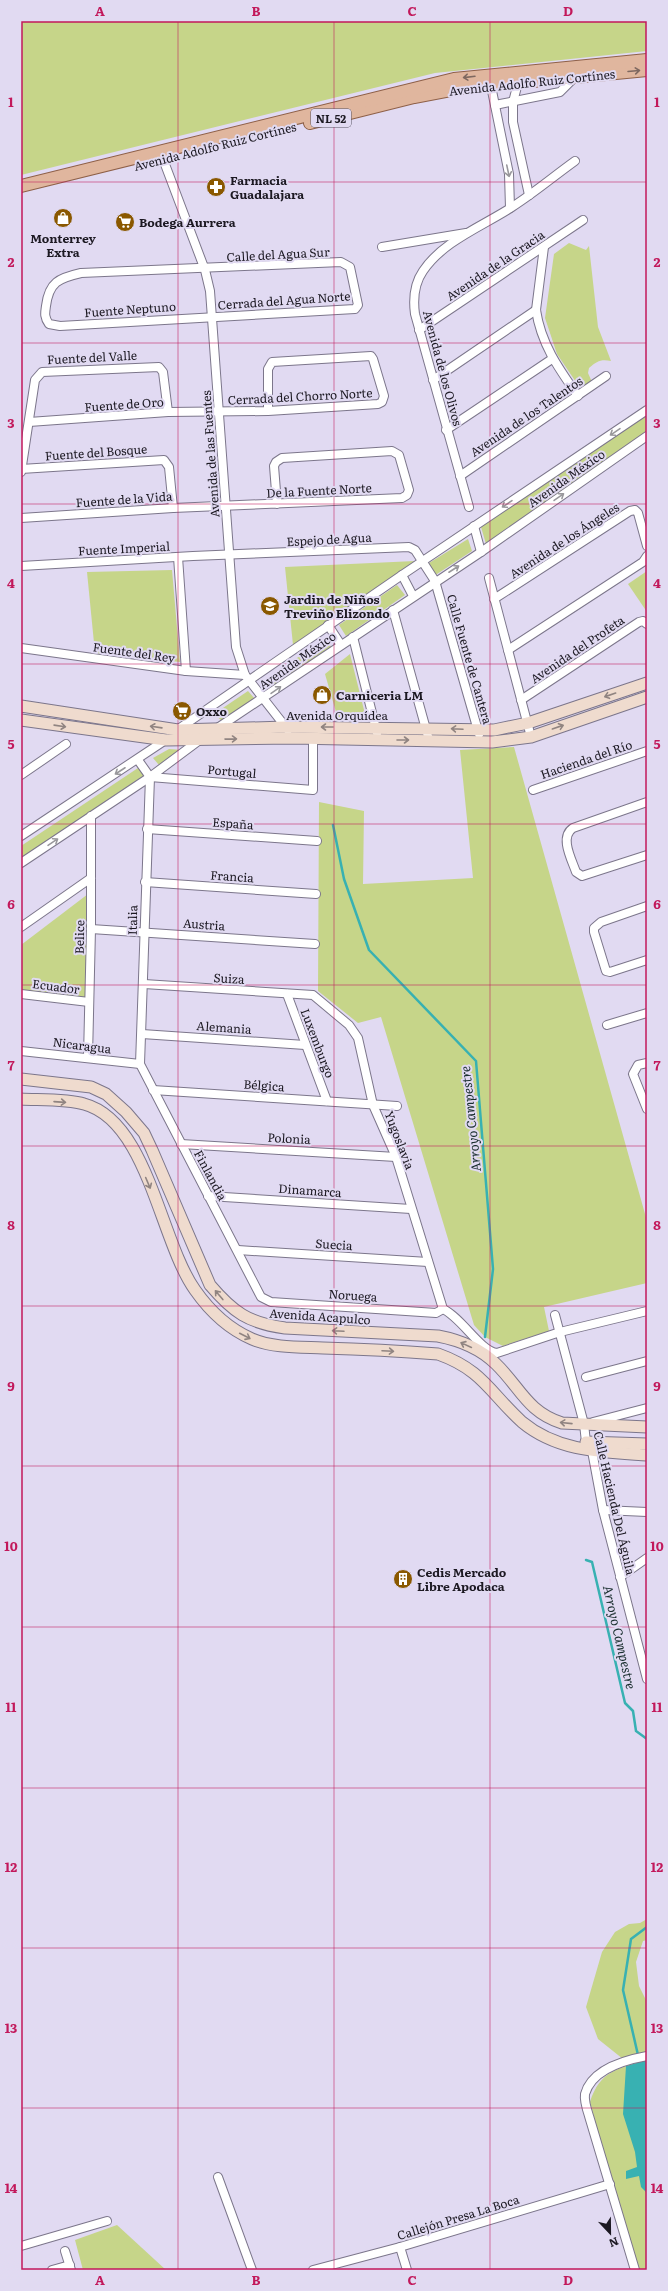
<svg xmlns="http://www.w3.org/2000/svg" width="668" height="2291" font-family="Literata,serif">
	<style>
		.green { fill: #c6d589 }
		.water { fill: #38b1b2 }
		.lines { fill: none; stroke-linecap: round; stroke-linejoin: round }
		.stream { stroke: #38b1b2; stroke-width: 2.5 }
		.street-casing { stroke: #7c768b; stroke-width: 10 }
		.secondary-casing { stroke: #7c768b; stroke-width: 13 }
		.primary-casing { stroke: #8e6048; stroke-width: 14 }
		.street { stroke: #fff; stroke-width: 8 }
		.secondary { stroke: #efdbce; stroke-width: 11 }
		.primary { stroke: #e0b69e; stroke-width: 12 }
		.oneway { stroke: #7e6860 }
		.oneway2 { stroke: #99989c }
		.oneway3 { stroke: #908481 }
		.grid { fill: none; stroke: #c2185b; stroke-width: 1; stroke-opacity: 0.55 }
		.labels { text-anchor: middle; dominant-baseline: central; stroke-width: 4; stroke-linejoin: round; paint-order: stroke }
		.shield { fill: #e1daf2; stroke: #575360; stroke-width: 1 }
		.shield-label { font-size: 11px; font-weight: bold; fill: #1c1922 }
		.street-label { font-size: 12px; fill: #1c1922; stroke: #e1daf2 }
		.poi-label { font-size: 12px; font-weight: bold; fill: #1c1922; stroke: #e1daf2; text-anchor: start }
		.water-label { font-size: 13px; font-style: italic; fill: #192e2e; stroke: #e1daf2 }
		.neatline { fill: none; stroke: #c2185b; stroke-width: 1.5 }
		.grid-label { font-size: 13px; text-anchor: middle; font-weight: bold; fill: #c2185b }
	</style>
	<rect width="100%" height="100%" fill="#e1daf2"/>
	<g class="green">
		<polygon points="21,21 647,21 647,51 435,73 21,175"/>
		<path d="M569,243l17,7 3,-4 9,81 13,34c-10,-2 -14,0 -22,7l-1,5 4,9 -10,9 -25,-37 -12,-36 9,-64z"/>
		<polygon points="647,414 647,433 486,544 481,527"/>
		<polygon points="468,539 472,551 434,576 429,563"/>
		<polygon points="415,561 293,645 285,567"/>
		<polygon points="172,570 180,662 95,653 87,572"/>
		<polygon points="647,571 647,612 628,584"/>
		<polygon points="397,585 405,595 346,636 339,625"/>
		<polygon points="325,639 332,648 269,692 260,683"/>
		<polygon points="350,654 366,718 338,719 325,674"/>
		<polygon points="248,691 255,699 223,722 214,714"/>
		<polygon points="514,747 647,1221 647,1283 544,1307 549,1331 503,1346 485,1337 474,1325 381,1017 358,1023 318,991 319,802 364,811 363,884 473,878 460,750"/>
		<polygon points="169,749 182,750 159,765 153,758"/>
		<polygon points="141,766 146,774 21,859 21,846"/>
		<polygon points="88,894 85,998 21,990 21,945"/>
		<polygon points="647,1919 647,1940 643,1941 636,1962 639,1986 647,2002 647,2052 623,2059 598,2039 586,2007 602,1952 615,1932 629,1924 640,1923"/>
		<path d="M647,2060v210h-11l-46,-168c10,-32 28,-33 57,-42z"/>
		<polygon points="117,2225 166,2270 83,2270 75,2240"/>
	</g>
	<polygon class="water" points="647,2060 647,2193 641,2187 639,2176 626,2179 626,2171 637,2167 635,2152 623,2114 626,2066"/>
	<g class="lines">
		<g class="stream">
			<polyline points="333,825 344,879 369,950 476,1061 493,1269 485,1337"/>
			<polyline points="586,1560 592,1562 625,1703 633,1711 636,1731 647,1739"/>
			<polyline points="638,2055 623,1990 631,1939 647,1927"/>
		</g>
		<g class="street-casing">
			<g id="street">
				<polyline points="519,79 513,102 513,122 529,195"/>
				<polyline points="490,81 509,174 510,208"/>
				<polyline points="495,105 560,92 576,76"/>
				<polyline points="163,159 205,270 210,291 236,647 245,675 288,730"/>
				<polyline points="382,247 466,233"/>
				<path d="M544,247l-8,63c5,34 23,59 42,86"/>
				<path d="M341,262l9,5 8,38 -3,4 -295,17 -11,-2c-5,-7 -4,-11 -3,-18 3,-24 13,-28 35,-33z"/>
				<polyline points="419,330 583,220"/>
				<polyline points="433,380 536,310"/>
				<polyline points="29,422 168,412 268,411 378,404 382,402 384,396 373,359 371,356 272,362 268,369 268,411"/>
				<polyline points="446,430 552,359"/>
				<polyline points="21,469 164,460 169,467 173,508"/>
				<polyline points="21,472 35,380 42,372 159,367 163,372 168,412"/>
				<polyline points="460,476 606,376"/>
				<path d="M469,507l-54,-193c-2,-15 -1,-30 8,-43 20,-30 60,-45 89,-64 22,-14 42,-31 63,-46"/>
				<polyline points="21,518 173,508 402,498 407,495 409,490 399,455 392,451 282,458 276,462 274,466 277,504"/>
				<polyline points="474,526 481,552"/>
				<polyline points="178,557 186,671"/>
				<polyline points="21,566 193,556 409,547 415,550 435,581 479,734"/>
				<polyline points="402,575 413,596"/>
				<polyline points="489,578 531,737"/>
				<polyline points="494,599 630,511 635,510 638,513 647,546"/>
				<polyline points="393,610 429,740"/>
				<polyline points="328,625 341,645"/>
				<polyline points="353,637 377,733"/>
				<polyline points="21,648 186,671 245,675"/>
				<polyline points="508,650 643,562 647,556"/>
				<polyline points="521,700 639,622 643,621 647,624"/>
				<polyline points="216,729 481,552 647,436"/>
				<polyline points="177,730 402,575 647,410"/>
				<polyline points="138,760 150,777"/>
				<polyline points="21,775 66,744"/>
				<polyline points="150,777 313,790 313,738"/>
				<polyline points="533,790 647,751"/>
				<path d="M647,802l-74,26c-14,9 -1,32 3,44l6,4 65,-21"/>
				<polyline points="147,829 317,841"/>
				<polyline points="21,836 167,739"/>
				<polyline points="21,863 150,777 201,739"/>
				<polyline points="145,882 316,894"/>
				<polyline points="647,906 601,922 594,928 594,932 606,971 610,972 647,960"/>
				<polyline points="21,927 91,878"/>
				<polyline points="91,929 315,944"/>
				<polyline points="144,984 313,995 349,1025 358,1038 373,1105 396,1157 443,1309"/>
				<polyline points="21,994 89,1002"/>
				<polyline points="287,994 327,1101"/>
				<polyline points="607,1025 647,1013"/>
				<polyline points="142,1034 305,1045"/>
				<polyline points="21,1051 140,1064"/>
				<polyline points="88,1057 91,929 91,816"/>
				<polyline points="647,1063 638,1065 633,1074 647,1109"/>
				<polyline points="140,1064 261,1297 271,1302 436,1313 443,1309"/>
				<polyline points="140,1064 150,777"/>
				<polyline points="153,1090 397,1106"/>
				<polyline points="181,1144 396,1157"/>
				<polyline points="208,1196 411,1209"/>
				<polyline points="238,1250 428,1262"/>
				<path d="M443,1309c18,8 38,43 54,44l63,-21 87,-21"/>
				<polyline points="555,1315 584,1424 586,1442 592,1451 603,1510 647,1679"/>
				<polyline points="586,1377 647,1361"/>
				<polyline points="593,1422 647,1408"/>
				<polyline points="603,1510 647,1512"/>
				<polyline points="620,1577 647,1558"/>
				<polyline points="218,2177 252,2270"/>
				<polyline points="21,2246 107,2221"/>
				<polyline points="400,2247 407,2270"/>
				<polyline points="65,2251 71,2270"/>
				<polyline points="52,2270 70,2265"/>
				<polyline points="313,2270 400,2247 610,2184"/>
				<path d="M635,2270l-46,-154c-2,-6 -5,-15 -4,-22 7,-25 40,-34 62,-38"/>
			</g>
		</g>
		<g class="secondary-casing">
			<g id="secondary">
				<polyline points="21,706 178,730 286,727 494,730 528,723 647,683"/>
				<polyline points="21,720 166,740 293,738 492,742 531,737 647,697"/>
				<path d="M21,1079l70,8 15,7 20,18 18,21 8,17 58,135c23,27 38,38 75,43l153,8c21,4 43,13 58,28 24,23 31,48 66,59l85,4"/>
				<path d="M21,1099c18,1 47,0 63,5 64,17 76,137 111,186 14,20 34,39 57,49 21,9 48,8 71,9 38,1 77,3 115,6 45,16 52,39 84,68 36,30 81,30 125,33"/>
				<polyline points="586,1442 647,1444"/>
			</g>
		</g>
		<g class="primary-casing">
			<g id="primary">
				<polyline points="310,123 414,97 461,88 647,70"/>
				<polyline points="21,186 454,79 647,60"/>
			</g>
		</g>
		<use href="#street" class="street"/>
		<use href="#secondary" class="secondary"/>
		<use href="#primary" class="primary"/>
	</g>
	<defs><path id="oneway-shaft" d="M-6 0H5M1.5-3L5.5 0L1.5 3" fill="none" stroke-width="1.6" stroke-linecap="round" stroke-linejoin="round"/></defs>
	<g class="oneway">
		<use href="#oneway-shaft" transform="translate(634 71) rotate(-5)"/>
		<use href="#oneway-shaft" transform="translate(469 77) rotate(173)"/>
	</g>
	<g class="oneway2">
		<use href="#oneway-shaft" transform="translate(508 171) rotate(78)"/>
		<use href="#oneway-shaft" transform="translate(615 432) rotate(146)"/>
		<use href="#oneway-shaft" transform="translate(559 497) rotate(-35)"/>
		<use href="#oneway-shaft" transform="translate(507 504) rotate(146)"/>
		<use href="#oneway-shaft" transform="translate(454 569) rotate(-33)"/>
		<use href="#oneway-shaft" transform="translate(276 690) rotate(-35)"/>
		<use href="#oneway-shaft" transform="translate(120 771) rotate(147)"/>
		<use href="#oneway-shaft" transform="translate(53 842) rotate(-34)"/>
	</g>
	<g class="oneway3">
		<use href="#oneway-shaft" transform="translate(610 695) rotate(161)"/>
		<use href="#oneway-shaft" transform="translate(60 726) rotate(8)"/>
		<use href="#oneway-shaft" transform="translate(156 727) rotate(-172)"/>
		<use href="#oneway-shaft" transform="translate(327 727) rotate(-180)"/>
		<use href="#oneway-shaft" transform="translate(558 727) rotate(-19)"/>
		<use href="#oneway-shaft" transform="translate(457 729) rotate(-177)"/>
		<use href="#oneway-shaft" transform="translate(231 739) rotate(-1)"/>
		<use href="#oneway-shaft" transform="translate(403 740)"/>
		<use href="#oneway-shaft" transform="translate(60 1102) rotate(4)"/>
		<use href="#oneway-shaft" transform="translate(148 1183) rotate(67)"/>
		<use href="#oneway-shaft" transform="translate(219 1295) rotate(-130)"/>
		<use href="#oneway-shaft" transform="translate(338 1331) rotate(-177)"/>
		<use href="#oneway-shaft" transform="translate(245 1336) rotate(27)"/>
		<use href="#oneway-shaft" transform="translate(466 1345) rotate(-155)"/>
		<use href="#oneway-shaft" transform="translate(388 1351) rotate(3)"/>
		<use href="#oneway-shaft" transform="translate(566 1423) rotate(-174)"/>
	</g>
	<path class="grid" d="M178,21v2249M334,21v2249M490,21v2249M21,182h626M21,343h626M21,504h626M21,664h626M21,824h626M21,985h626M21,1146h626M21,1306h626M21,1466h626M21,1627h626M21,1788h626M21,1948h626M21,2108h626"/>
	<defs>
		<g id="pharmacy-disc" transform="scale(1)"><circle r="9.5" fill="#8a5800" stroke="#e1daf2"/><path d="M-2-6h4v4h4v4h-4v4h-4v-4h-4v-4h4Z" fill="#fff"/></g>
		<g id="shop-disc" transform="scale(1)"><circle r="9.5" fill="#8a5800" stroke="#e1daf2"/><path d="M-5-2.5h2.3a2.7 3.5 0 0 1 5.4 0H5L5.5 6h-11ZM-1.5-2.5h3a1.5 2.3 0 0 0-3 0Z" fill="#fff"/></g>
		<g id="supermarket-disc" transform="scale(1)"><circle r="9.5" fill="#8a5800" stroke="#e1daf2"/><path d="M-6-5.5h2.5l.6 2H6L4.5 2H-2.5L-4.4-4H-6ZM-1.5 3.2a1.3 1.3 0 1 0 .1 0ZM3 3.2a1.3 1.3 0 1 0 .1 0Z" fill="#fff"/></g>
		<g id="school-disc" transform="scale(1)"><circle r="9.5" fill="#8a5800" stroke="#e1daf2"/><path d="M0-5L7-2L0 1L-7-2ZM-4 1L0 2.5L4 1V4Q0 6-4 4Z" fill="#fff"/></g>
		<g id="building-disc" transform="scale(1)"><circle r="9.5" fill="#8a5800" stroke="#e1daf2"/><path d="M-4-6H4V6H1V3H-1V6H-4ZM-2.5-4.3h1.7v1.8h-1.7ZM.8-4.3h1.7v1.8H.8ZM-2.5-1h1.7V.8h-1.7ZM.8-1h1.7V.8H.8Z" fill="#fff"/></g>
	</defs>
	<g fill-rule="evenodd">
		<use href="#pharmacy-disc" x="216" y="187"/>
		<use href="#shop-disc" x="63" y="218"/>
		<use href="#supermarket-disc" x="125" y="222"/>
		<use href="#school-disc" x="270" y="606"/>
		<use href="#shop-disc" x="322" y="695"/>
		<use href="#supermarket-disc" x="182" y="711"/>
		<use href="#building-disc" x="403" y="1579"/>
	</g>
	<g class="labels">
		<rect class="shield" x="311" y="109" width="40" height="18" rx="3"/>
		<g class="shield-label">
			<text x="331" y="118">NL 52</text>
		</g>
		<g class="street-label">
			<text transform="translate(532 82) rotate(-6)">Avenida Adolfo Ruiz Cortínes</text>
			<text transform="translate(215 146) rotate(-14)">Avenida Adolfo Ruiz Cortínes</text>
			<text transform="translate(278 254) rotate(-3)">Calle del Agua Sur</text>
			<text transform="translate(495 265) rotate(-34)">Avenida de la Gracia</text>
			<text transform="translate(284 300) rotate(-4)">Cerrada del Agua Norte</text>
			<text transform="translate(130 309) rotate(-4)">Fuente Neptuno</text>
			<text transform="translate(92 357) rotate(-3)">Fuente del Valle</text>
			<text transform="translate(443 368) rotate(75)">Avenida de los Olivos</text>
			<text transform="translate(300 396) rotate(-3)">Cerrada del Chorro Norte</text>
			<text transform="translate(124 404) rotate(-4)">Fuente de Oro</text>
			<text transform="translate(526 416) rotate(-34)">Avenida de los Talentos</text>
			<text transform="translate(96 452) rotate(-4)">Fuente del Bosque</text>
			<text transform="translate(210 454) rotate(-94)">Avenida de las Fuentes</text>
			<text transform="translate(566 478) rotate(-35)">Avenida México</text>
			<text transform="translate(319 490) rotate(-3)">De la Fuente Norte</text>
			<text transform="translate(124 499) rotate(-4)">Fuente de la Vida</text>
			<text transform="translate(329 539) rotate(-3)">Espejo de Agua</text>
			<text transform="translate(564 540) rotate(-33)">Avenida de los Ángeles</text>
			<text transform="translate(124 548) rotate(-3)">Fuente Imperial</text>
			<text transform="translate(577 649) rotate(-34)">Avenida del Profeta</text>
			<text transform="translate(134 652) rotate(8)">Fuente del Rey</text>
			<text transform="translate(470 659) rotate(74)">Calle Fuente de Cantera</text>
			<text transform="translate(297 660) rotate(-35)">Avenida México</text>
			<text x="337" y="715">Avenida Orquídea</text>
			<text transform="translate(586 759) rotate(-19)">Hacienda del Río</text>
			<text transform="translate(232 771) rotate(5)">Portugal</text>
			<text transform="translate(233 823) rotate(4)">España</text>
			<text transform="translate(232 876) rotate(4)">Francia</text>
			<text transform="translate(132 920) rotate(-89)">Italia</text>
			<text transform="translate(204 924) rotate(4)">Austria</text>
			<text transform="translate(79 937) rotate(-89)">Belice</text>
			<text transform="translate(229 978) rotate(4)">Suiza</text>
			<text transform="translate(56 986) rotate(7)">Ecuador</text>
			<text transform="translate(224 1027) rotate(4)">Alemania</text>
			<text transform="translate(318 1043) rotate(69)">Luxemburgo</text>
			<text transform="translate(82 1045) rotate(7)">Nicaragua</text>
			<text transform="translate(264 1085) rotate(4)">Bélgica</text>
			<text transform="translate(289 1138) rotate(3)">Polonia</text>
			<text transform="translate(400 1140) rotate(69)">Yugoslavia</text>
			<text transform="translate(211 1175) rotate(62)">Finlandia</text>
			<text transform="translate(310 1190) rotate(4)">Dinamarca</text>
			<text transform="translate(334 1244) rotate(4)">Suecia</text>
			<text transform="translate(353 1295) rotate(4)">Noruega</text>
			<text transform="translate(320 1316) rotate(4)">Avenida Acapulco</text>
			<text transform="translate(615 1503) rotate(77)">Calle Hacienda Del Águila</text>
			<text transform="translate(458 2217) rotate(-17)">Callejón Presa La Boca</text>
		</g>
		<g class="poi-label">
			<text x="230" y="180">Farmacia<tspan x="230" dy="14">Guadalajara</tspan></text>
			<text x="139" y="222">Bodega Aurrera</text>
			<text x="63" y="238" text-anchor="middle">Monterrey<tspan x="63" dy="14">Extra</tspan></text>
			<text x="284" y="599">Jardin de Niños<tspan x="284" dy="14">Treviño Elizondo</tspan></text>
			<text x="336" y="695">Carniceria LM</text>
			<text x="196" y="711">Oxxo</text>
			<text x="417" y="1572">Cedis Mercado<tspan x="417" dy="14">Libre Apodaca</tspan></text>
		</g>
		<g class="water-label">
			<text transform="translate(470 1119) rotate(-96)">Arroyo Campestre</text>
			<text transform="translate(620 1637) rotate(77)">Arroyo Campestre</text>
		</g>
	</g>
	<rect width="668" height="2291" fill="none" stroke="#e1daf2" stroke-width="44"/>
	<g transform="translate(610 2233) rotate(158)" stroke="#e1daf2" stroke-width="3" paint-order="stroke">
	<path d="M0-3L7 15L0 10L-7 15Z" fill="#1c1922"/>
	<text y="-6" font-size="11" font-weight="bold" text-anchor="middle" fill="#1c1922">N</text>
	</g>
	<rect x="22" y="22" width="624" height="2247" class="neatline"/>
	<g class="grid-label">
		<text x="100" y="16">A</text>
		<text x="256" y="16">B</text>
		<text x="412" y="16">C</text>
		<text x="568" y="16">D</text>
		<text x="11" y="107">1</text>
		<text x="657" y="107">1</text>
		<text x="11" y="267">2</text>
		<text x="657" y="267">2</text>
		<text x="11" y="428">3</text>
		<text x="657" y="428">3</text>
		<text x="11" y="588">4</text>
		<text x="657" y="588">4</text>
		<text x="11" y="749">5</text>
		<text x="657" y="749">5</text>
		<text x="11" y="909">6</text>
		<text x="657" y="909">6</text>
		<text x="11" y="1070">7</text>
		<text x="657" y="1070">7</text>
		<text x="11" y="1230">8</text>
		<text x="657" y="1230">8</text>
		<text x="11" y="1391">9</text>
		<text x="657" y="1391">9</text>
		<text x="11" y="1551">10</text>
		<text x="657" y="1551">10</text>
		<text x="11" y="1712">11</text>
		<text x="657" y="1712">11</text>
		<text x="11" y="1872">12</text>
		<text x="657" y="1872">12</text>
		<text x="11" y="2033">13</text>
		<text x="657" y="2033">13</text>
		<text x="11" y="2193">14</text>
		<text x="657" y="2193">14</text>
		<text x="100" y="2285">A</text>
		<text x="256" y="2285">B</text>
		<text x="412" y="2285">C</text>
		<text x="568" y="2285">D</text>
	</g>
</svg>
